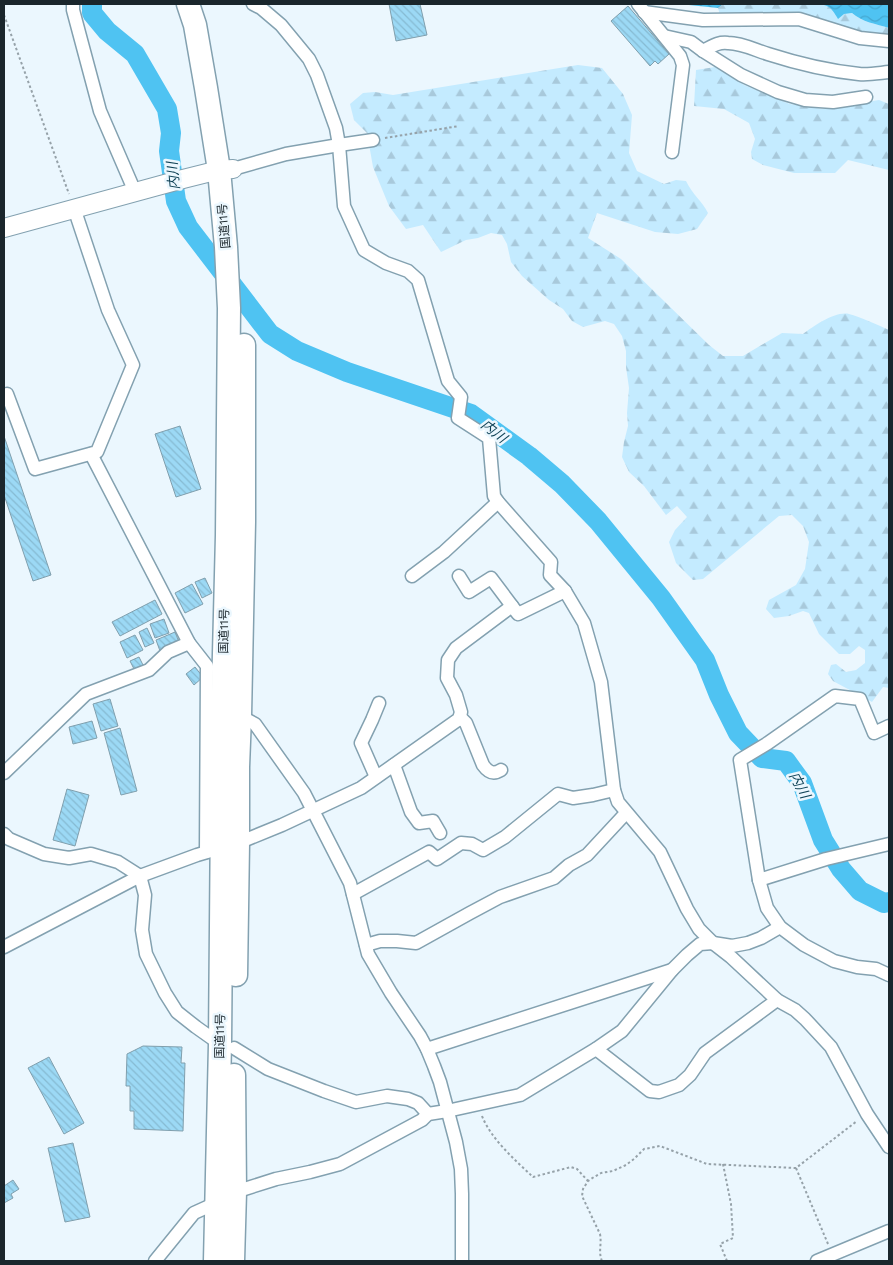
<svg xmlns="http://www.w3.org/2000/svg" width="893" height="1265" font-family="'Work Sans','Noto Sans JP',sans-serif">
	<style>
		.forest { fill: url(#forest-firs) }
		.water { fill: url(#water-waves) }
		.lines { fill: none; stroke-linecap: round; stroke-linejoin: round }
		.river { stroke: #4fc3f2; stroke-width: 20 }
		.building { fill: url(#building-back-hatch); stroke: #809fad }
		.street-casing { stroke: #83a1b0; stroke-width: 15 }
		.secondary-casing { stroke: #83a1b0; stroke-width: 20 }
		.highway-casing { stroke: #83a1b0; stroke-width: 25 }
		.path { stroke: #96a2a9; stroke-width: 2; stroke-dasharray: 2.5 2.5; stroke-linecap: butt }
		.street { stroke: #fff; stroke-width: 12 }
		.secondary { stroke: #fff; stroke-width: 18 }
		.highway { stroke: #fff; stroke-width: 22 }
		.labels { text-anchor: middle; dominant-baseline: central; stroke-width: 5; stroke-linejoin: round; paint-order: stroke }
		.street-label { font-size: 12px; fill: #1a262c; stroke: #ebf7fe }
		.water-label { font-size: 14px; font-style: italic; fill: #0c3f53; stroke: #ebf7fe }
	</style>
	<defs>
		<pattern id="forest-firs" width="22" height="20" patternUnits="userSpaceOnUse" patternTransform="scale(1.25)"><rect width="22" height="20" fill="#c4ebff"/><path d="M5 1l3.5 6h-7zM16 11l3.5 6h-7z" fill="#a8c9db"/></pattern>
		<pattern id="water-waves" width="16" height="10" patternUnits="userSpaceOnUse" patternTransform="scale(1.25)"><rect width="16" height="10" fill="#4fc3f2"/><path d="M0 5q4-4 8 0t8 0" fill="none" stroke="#44a7d0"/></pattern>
		<pattern id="building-back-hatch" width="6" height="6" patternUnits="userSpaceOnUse" patternTransform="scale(1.25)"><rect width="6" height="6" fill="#9cd9f5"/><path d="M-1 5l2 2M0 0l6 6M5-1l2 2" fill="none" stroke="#86bad2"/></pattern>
	</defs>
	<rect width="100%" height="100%" fill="#ebf7fe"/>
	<g class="forest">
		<path d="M723,4h93c3,0 6,0 8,1 12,2 13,11 28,8 10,9 24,11 37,15v13l-37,-9 -132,-17 -2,-7z"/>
		<path d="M578,65l24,3 21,26 9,21 -3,38 8,18 27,13 12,-4 10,1c6,13 16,20 22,32l-11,16 -19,5 -23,-2 -58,-19 -9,25 33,21 88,86 14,11h20l39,-23 21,1c11,-8 32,-23 46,-20 11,3 29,11 40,16v358l-6,-1 -11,15 -39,-21 -5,-7 3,-9 5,-1 10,8 10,-2 9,-7v-13l-6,-4 -9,8h-11l-20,-20 -10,-21 -6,-2 -14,5 -15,2 -8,-9 3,-9 27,-15 9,-16 4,-27 -6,-16 -11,-11 -13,1 -76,63 -10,1 -17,-17 -7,-21 6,-12 12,-13 -10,-11 -11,9 -22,-29 -15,-14 -7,-15 2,-15 4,-16 -1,-13 2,-25 -3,-21v-16l-4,-15 -8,-12 -9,-3 -22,6 -11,-6 -9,-12 -14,-9 -27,-24 -11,-14 -4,-18 -5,-9 -11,-2 -13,5 -12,2 -25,12 -18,-27 -17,4 -17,-23 -16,-39 -6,-34 -13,-13 -4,-16 13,-11 12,-1 18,3z"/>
		<polygon points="715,67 744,85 790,104 823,109 879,100 889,104 889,170 848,160 835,173 794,173 763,165 752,159 751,152 755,139 749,123 724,109 694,106 696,70"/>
	</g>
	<g class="water">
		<polygon points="679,4 723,4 718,8"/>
		<path d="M816,4h73v24c-13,-4 -27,-6 -37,-15l-8,1 -6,5c-7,-12 -9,-14 -22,-15z"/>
	</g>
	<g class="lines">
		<polyline class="river" points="92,4 92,13 107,31 135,54 167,109 171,133 169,151 176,201 188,227 270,334 297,351 347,372 471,414 529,456 562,484 598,521 661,598 705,660 719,695 738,733 762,758 786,761 802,783 823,840 841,869 860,891 884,903 889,902"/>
	</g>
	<g class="building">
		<polygon points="389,4 420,4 427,35 396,41"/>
		<polygon points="628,6 669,54 658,64 655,61 650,66 611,21"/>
		<polygon points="180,426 201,489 176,497 155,434"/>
		<polygon points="4,436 51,575 33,581 4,495"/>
		<polygon points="205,578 212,593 202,598 195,582"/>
		<polygon points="192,584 203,604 185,613 175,593"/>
		<polygon points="155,600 162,614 120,636 112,622"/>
		<polygon points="164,619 169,633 155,638 150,624"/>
		<polygon points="147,628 154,643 145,647 139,632"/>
		<polygon points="175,632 179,642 160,651 156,640"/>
		<polygon points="135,635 143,650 127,658 120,642"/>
		<polygon points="139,657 144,667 135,671 130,661"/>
		<polygon points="195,667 203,677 194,685 186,674"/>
		<polygon points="110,699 118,726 101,731 93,704"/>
		<polygon points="92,721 97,738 73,744 69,727"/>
		<polygon points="120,728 137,791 121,795 104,733"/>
		<polygon points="67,789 89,795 75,846 53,840"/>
		<polygon points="143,1046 182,1047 181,1063 185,1063 183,1131 134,1129 134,1111 130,1111 130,1086 126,1086 127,1054"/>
		<polygon points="49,1057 84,1123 64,1134 28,1068"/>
		<polygon points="73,1143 90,1217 65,1222 48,1148"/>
		<polygon points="13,1180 19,1189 11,1194 13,1198 4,1203 4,1186"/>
	</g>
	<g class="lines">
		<g class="street-casing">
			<g id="street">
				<polyline points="73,4 73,10 100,111 135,192"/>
				<polyline points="253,4 261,8 281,25 309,59 317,75 336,128 339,145 344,206 364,250 386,263 408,271 418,280 448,381 461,397 458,418 489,438 494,496 498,502 551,562 550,575 565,591 584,623 601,682 614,790 618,802 660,852 687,909 699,929 713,943 731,957 777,1000 795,1010 805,1019 831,1047 867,1114 889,1147"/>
				<polyline points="638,4 680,56 683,65 672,152"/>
				<polyline points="644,12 703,20 799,19 860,38 889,41"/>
				<polyline points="664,36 691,42 703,51 741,75 778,92 805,100 833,102 866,97"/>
				<path d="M703,51c10,-5 14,-9 25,-8 14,0 27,7 40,11 28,9 62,17 91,20 9,1 20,-1 30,-2"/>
				<polyline points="233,169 286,154 339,145 373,140"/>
				<polyline points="4,395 7,394 35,469 97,452 133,365 108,310 74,208"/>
				<polyline points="91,454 189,643 207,666 206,852"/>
				<polyline points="412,576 444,552 498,502"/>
				<polyline points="459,576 469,592 491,578 512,606"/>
				<polyline points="240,716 255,724 304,793 350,883 368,954 391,993 420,1036 427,1049 434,1066 440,1082 456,1142 461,1169 462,1194 462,1261"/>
				<path d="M460,717l6,6 17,42c5,7 10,10 18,5"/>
				<polyline points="889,726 874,733 860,699 835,696 768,743 740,760 759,880 767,908 780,927 804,945 834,961 857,967 876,969 889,975"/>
				<polyline points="394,765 411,812 419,823 433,821 440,833"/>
				<polyline points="4,773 86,694 149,670 168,652 189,643"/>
				<polyline points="376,777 361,743 372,720 379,703"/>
				<polyline points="4,834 9,839 44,854 69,858 91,854 118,862 140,876 145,895 142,930 146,954 165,993 177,1012 196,1027 220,1044"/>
				<polyline points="759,880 826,859 889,844"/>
				<polyline points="353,894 429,852 437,859 461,843 472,844 483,850 505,837 558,794 573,798 593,795 614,790"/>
				<polyline points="366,945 380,941 397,941 416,943 470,913 500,897 554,878 569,865 587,855 626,813"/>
				<polyline points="4,947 140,876 197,855 238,843 282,825 361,788 459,719 461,712 456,695 447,678 448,660 456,648 512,606 518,614 565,591"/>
				<polyline points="234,1048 268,1069 324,1091 356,1102 387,1096 408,1099 418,1103 428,1114"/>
				<polyline points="427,1049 672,970"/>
				<polyline points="596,1049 650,1091 659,1092 679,1085 690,1075 705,1053 777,1000"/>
				<polyline points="235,1192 276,1179 310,1172 340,1164 422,1120 428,1114 447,1111 520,1095 596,1049 622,1031 672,970 687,955 700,944 713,943 732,946 748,943 761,938 780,927"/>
				<polyline points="155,1261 194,1213 216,1203"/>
				<polyline points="817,1261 889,1231"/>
			</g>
		</g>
		<g class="secondary-casing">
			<polyline id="secondary" points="4,228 183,179 219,170 233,169"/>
		</g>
		<g class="highway-casing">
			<g id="highway">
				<polyline points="188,4 195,25 206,88 219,170 226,247 229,308 227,535 223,693 220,1044 215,1261"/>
				<polyline points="236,975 238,843 238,767 240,716 244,522 244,345"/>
				<polyline points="233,1261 235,1192 234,1075"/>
			</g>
		</g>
		<g class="path">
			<polyline points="4,15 69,194"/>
			<polyline points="385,138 459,126"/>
			<path d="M482,1116c9,23 33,44 51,61l38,-10 6,2 11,12"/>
			<polyline points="723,1164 731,1204 733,1238 720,1244 727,1261"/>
			<polyline points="796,1168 828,1244"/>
			<path d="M602,1261c-4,-9 0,-17 -2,-27l-18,-38 1,-7 5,-8 6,-4 7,-4 12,-2 13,-6 8,-6 10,-10 16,-3 47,18 89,4 61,-47"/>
		</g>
		<use href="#street" class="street"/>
		<use href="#secondary" class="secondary"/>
		<use href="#highway" class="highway"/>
	</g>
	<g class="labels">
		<g class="street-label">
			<text transform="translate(224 226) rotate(-95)">国道11号</text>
			<text transform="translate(224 631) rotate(-89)">国道11号</text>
			<text transform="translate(220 1036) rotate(-89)">国道11号</text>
		</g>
		<g class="water-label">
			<text transform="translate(173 176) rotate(-95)">内川</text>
			<text transform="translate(494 431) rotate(38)">内川</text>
			<text transform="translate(800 785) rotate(62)">内川</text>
		</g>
	</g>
	<rect width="893" height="1265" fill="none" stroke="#1a262c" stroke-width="10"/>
</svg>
